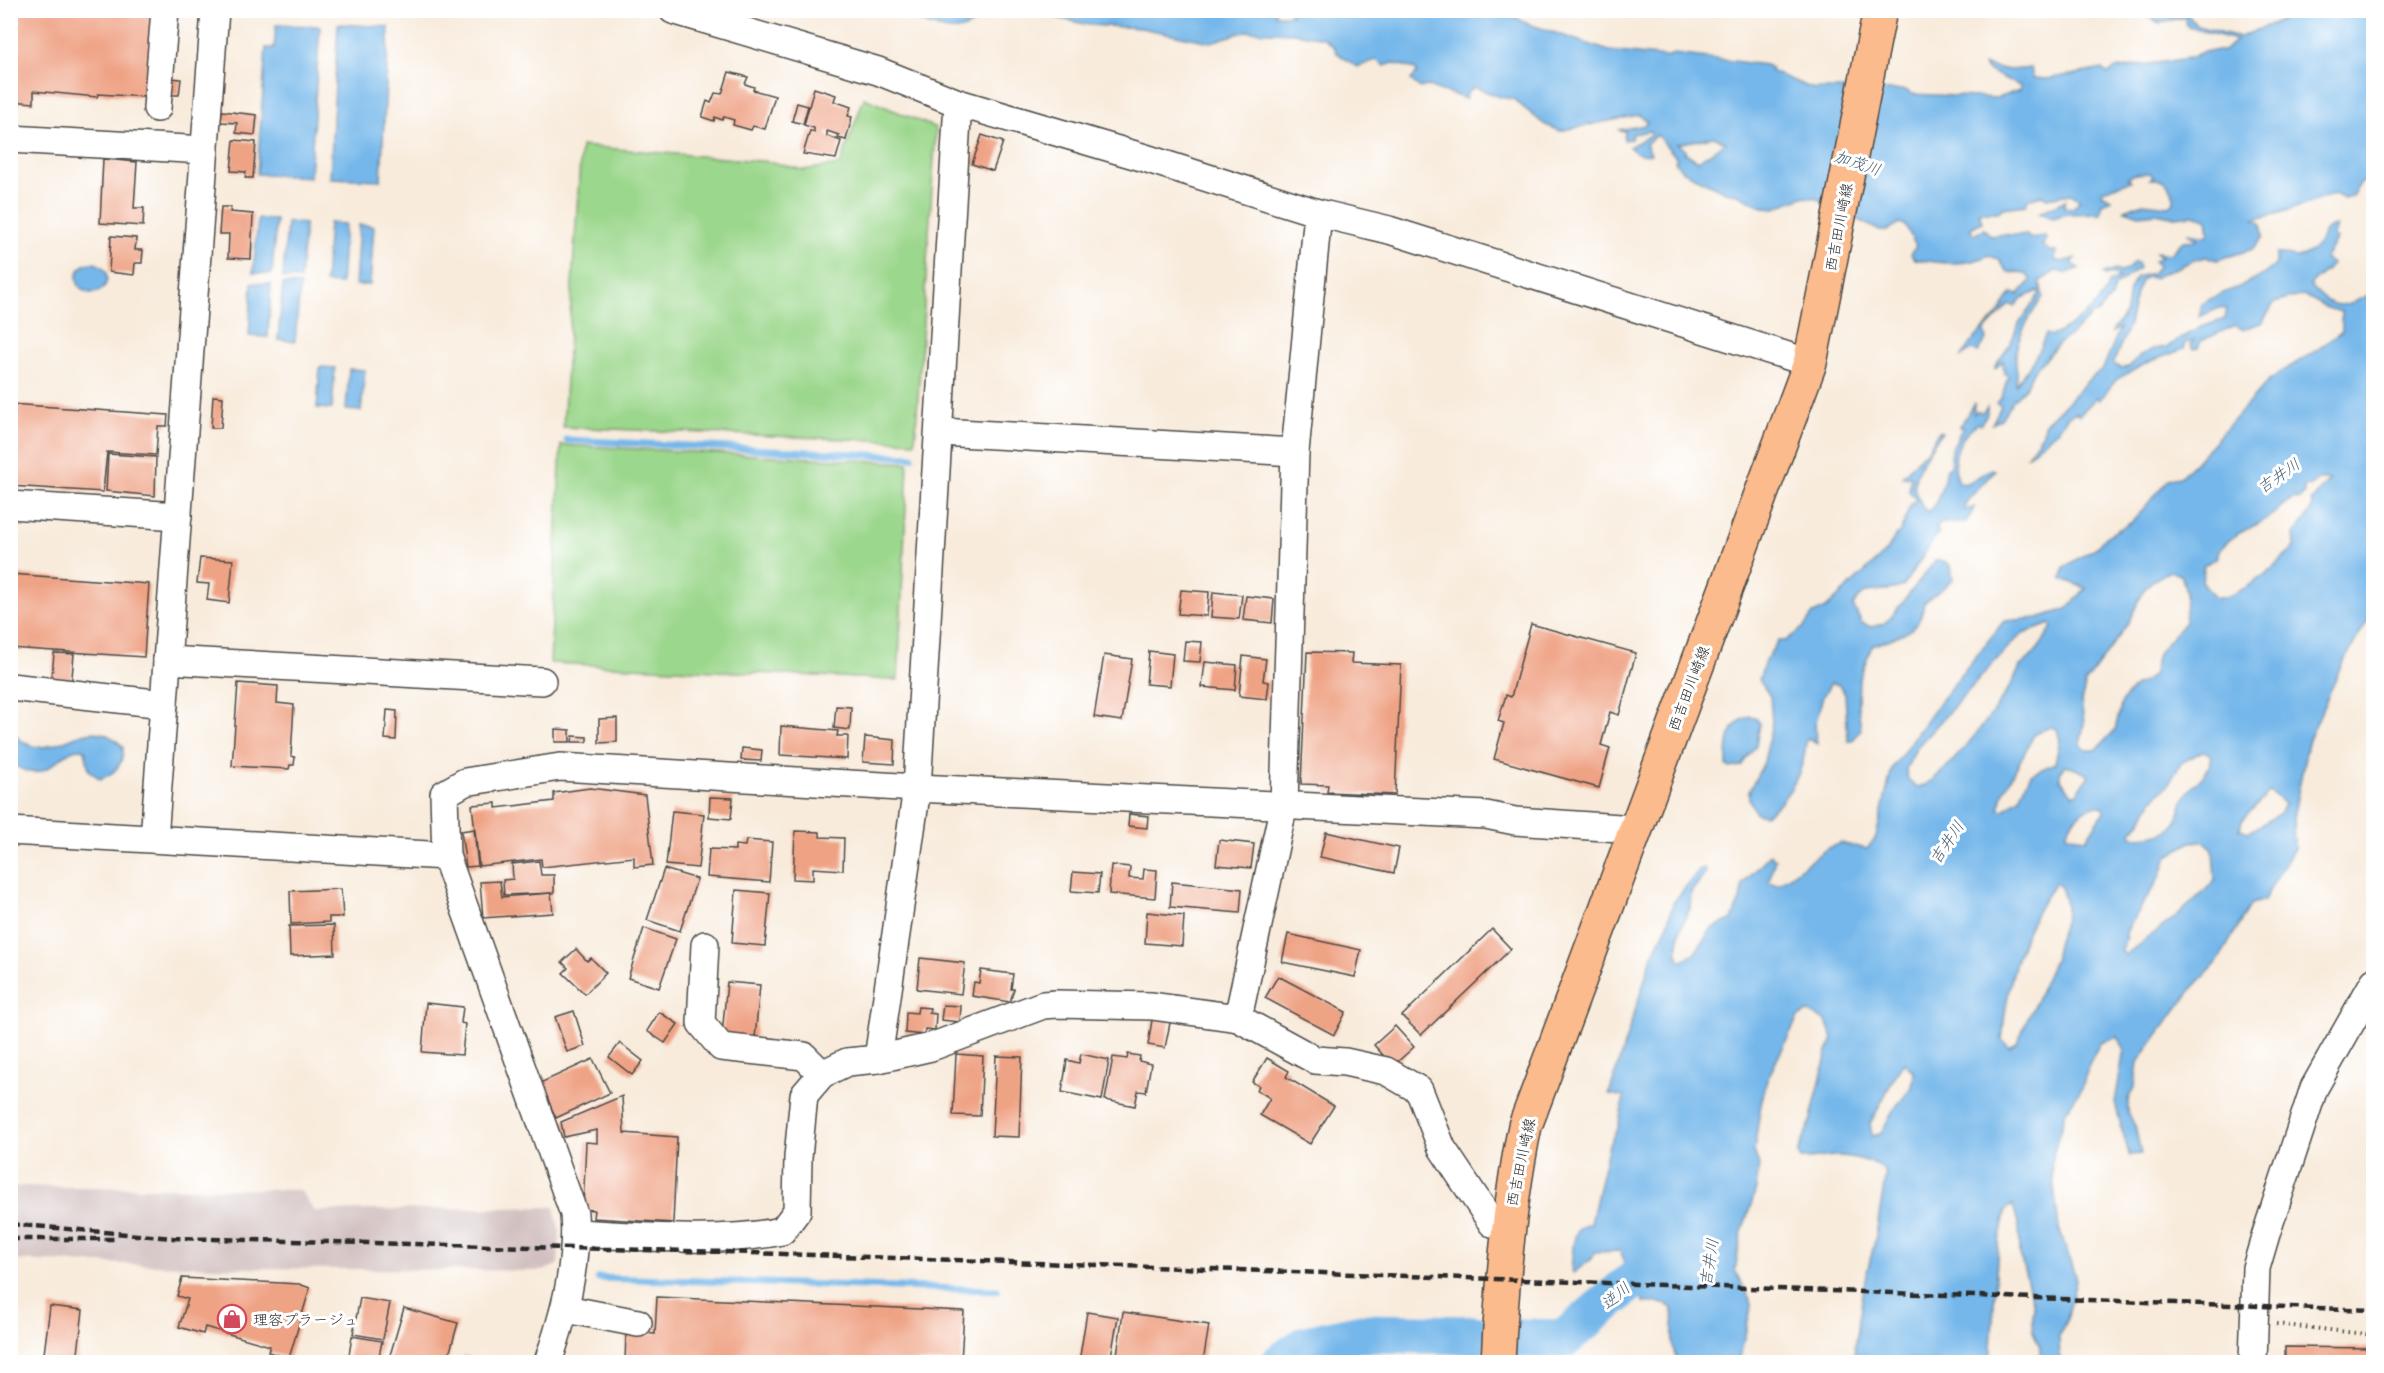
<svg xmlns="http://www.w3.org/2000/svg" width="2384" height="1373" font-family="Mali,'Klee One',sans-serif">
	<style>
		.industrial { fill: #d1bfbf }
		.green { fill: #9bd78c; stroke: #63815c; stroke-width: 1.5 }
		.water { fill: #75b7ea; stroke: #50718a; stroke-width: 1.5; fill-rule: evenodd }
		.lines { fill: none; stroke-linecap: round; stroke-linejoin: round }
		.stream { stroke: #75b7ea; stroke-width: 7 }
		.river { stroke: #75b7ea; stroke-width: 39 }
		.building { fill: #efa385 }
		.minor-casing { stroke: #4a4845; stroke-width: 30 }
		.major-casing { stroke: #4a4845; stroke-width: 36 }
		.path { stroke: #4a4845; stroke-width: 4; stroke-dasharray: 1.5 4.5; stroke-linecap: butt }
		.minor { stroke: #fff; stroke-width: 27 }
		.major { stroke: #fbbb8d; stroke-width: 33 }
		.rail { stroke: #2b2b2b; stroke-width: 4.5; stroke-dasharray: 9 4.5; stroke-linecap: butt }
		.labels { text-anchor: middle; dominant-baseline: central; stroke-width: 6; stroke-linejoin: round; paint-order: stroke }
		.street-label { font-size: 15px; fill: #2b2b2b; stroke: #fff }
		.poi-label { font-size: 15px; fill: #2b2b2b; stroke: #fff; text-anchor: start }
		.water-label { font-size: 16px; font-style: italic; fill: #455c6e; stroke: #fff }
	</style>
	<rect width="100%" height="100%" fill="#fff"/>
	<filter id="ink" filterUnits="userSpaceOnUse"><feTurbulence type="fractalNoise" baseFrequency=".0167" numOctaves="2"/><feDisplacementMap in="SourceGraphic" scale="12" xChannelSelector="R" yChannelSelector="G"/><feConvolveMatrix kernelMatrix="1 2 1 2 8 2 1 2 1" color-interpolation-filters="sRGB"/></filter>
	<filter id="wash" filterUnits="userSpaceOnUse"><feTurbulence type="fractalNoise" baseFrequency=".008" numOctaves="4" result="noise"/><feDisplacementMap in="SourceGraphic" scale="24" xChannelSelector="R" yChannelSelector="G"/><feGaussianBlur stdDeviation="1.35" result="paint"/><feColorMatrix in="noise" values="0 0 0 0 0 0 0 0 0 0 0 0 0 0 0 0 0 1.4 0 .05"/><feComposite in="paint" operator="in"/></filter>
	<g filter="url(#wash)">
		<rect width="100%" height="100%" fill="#f8ebdb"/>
		<polygon class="industrial" points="11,1186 300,1190 314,1211 554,1207 560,1232 558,1265 541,1271 243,1268 11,1260"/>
		<g class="green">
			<polygon points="864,98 936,128 915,442 563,427 581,146 772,162 803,170 840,165"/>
			<polygon points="561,445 908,463 898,680 550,663"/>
		</g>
		<g class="water">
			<path d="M1217,10l9,3 50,-3 -1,5h17l-4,-5 216,1 22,12 83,28 57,6 8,-3 92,11 6,3 -2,3 43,18 92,1 7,4 85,4 23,-8v-4l-33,-16 -4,-5 27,5 21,-2 2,10 14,1 56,-10 5,5 7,-5 75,-11 14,-7h20l12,-11 -48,-13 -4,-10 -25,6 -17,-10 7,-2h42l-4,3 10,12 43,11 48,-20 8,-6h77v169l-12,3 -10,14 -7,2 -9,-5c-28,10 -53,20 -81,25l8,5 1,13 -10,12 -36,11 -10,-3 -10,2 -44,19 -7,-1 -5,4 -5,12 -7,32 -16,39 8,4 8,-1 11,-12 13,-6 13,-2 35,-20 24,-8 2,-10 -5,-2 -23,10 3,-13c27,-18 49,-15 74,-40v-10c14,-3 15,10 35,-3 12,-7 10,-25 25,-25l-3,9 4,4 -13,19 8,6c-7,10 -15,12 -22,21 15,16 25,27 48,15 6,-3 11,-4 15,-10l1,320 -32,54 -34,78 -15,76 1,30 -30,52 -13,4 -34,59 -28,29 -51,70 -3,23 -7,15v12l7,14 6,28 -12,1 -14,-52 9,-54 -6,-12 -18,6 -10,19 -8,26 -17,25 -14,49 8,66 17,51 -8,37 -9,20 1,26h-20v-15l-8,-18 2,-23 -14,-51 -1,-29 -6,-21 -7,4 -8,37 -8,116h-137l12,-82 10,-39 11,-68c-7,-12 -37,-17 -50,-17 -12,0 -23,4 -35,3l-3,-5 13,-35 16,-67 6,-13 -7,-18 -18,-9 -10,5 -31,63 -6,24 -7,47 5,14 -3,24 -15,46 -6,36 17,32 -13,59h-62c-1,-6 -4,-12 -4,-18 -3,-29 13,-43 -29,-41l-24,-52 -25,1 -5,8 -17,13 -2,-3c3,-17 -2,-43 20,-47l18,-79 9,-16 6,-31 -15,-3 42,-135 16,-33 6,-23 26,-33 5,-2 2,5 -15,19 -1,17 -10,20 -3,23 2,8 4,1 12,-8 16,-24 21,-10 10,-24v-10l28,-31 5,5 -6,23 8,3 51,-37 13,-5 26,6 9,-12 16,-69 48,-67 64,-80 34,-3 29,-9 19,-21 -24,-9 2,-12 33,-20 8,-10 27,-15 37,-43 11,-2 14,-13 76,-85 47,-29 25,-19v-19l-15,-4 -23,-13 -30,8 -11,19 -20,8 -7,-5 -35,16 -3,7 -5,1 -2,-5 3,-4 -8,2 -2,7 -35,13 -32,17 -18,22 -2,-4 -18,18 -2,-3 -9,4 -10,14 -32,27 17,-24 1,-9c17,-12 44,-49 58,-53l18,-43 -9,5 15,-21 3,-23 8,-12 15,-4 7,-7 -5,-5 8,-5 -7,-4 15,2 13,-13 15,-1 -10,-7 19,3 2,-3 -2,-14 -14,-4 -17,2 -20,-4 -17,2 -14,-5 18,-7 26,3 5,-3c1,-15 -10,-25 -24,-24l3,-3 -3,-3 -15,1 -7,3 3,4 -29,9 -1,4 11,5 -10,5 -1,9 -34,1 -14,4 -14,-5 27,-13 -2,7 8,2 8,-9 -9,-6 -24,4 -5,-3 -14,4 -2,6 -23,3 -5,4h-19l3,10 -11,6 1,5 4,1 8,-5 7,7c12,-4 22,1 35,-2l3,4 16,-2 2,4 -5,5 8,6h6l-1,9 6,2 15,-4 -4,5 8,6 -15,4 -9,-2 -16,10 3,16c-17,25 -32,47 -26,74 1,5 -2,10 -1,14l20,-29 10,-22 5,2c16,-6 56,-34 57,-53l11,-5 -6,-4 -8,2 -2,-2 12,-4 5,2 7,-2 7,-8 4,1 1,5 -25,19 -3,11 -13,15 -7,2 -14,15 -19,14 -25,28 -7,15 -13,13 -12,19 -9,5 9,-18 -4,-3 5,-6 6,-21 -4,-3 -1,-12 -8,8v-3l15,-21 7,-18 23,-34 -1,-2 -17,7 -7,8 -6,-1 -24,25 1,10 -8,12 -6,-2 -10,6c9,-19 29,-30 40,-48 4,-7 4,-10 11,-15l5,2 13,-15 -5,-6 -18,-2 -9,-12 -10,-5c-22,12 -51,8 -75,4l-3,-5 5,-8 -11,-21 -6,-2 -12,8h-7l-65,-33 -13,-1 -27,11 -12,-1 -25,-13 -13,-2 -43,-21 -7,-10 2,-3 -20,-23 -11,9 5,10c-9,2 -16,-1 -22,-7l22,-12v-4l-19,3v5l-8,1 1,-9 -7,-1 27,-5 2,-3 -8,-7 -80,16 -15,-7 -31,-25 -13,-2 -26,-10 -7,6 -1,6 -39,-13 -7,2 -9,-8 6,-7 -2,-4 -22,-6 -8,3 -9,-6 -19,7 -21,-15 -1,-4 -11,-10 -29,-5 -48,-2 -36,11 -70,-14 -52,-3 -62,-14zM1713,137l13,5 -28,19 -14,-9 2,-2 -9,-6zM2318,480h11l-18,22 2,5 -19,28 1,11c-15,18 -56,53 -80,52l-13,-17 2,-16 14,-8v-5c19,-23 29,-20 50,-34 10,-6 15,-16 27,-20l3,2 6,-6v-7l7,-1zM2170,571l11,3 5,18 -1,30 -27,31 -5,23 -19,11 -12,14 -7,29 -19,20h-9l-7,-5 4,-22 -3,-22 5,-19 41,-57 17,-35 8,-9zM2050,624l2,3c-9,15 -17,29 -32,39 -7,25 -78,118 -103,122l-10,-10 -1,-9 11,-22 94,-103 12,-10zM2051,727l6,2 3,11 -5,23 -24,11 -11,23 -16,13 -5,-1 5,-18 31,-58zM2203,751l7,3c3,22 -17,27 -25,43 -5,9 -6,24 -13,31 -9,7 -29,10 -41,8v-4l11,-11 10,-21 17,-16 12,-21zM2066,765l23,10 -11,17 -5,3 -13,-16v-7zM2270,791l14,13 -5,10 -30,18 -9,-3 2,-9zM2098,805l5,3 1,4 -18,28 -20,-6c5,-14 17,-26 32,-29zM2203,841l10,9 2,31 -37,34 -53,40 -3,-3 5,-22 33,-53 7,-20 23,-15zM2055,883l6,4c2,7 6,16 5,24 -1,17 -11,28 -11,47l-38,85 -8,4 -7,-7c5,-58 18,-109 53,-157zM1904,1063l10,9 -2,15 -17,21 -15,26 -8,2 -2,-13c13,-20 19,-41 34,-60z"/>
			<path d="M860,11h128c-31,34 -50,15 -87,3 -12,-4 -28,-1 -41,-3z"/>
			<polygon points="338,24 389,27 381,180 330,178"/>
			<polygon points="276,25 320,26 310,177 257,174 266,48 274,48"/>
			<polygon points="258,219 276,220 272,274 253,273"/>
			<polygon points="287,222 305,224 300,279 283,278"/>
			<polygon points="329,223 345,224 341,284 325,283"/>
			<polygon points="359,225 374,226 370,285 355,285"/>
			<circle cx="92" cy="278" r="15"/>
			<polygon points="252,283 271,284 268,337 249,336"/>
			<polygon points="283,284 300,285 295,341 278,340"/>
			<polygon points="320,367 335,368 332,409 317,408"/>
			<polygon points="349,369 365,370 361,411 346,410"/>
			<path d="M1975,403l-2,12 3,-4 6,2 5,-6v7l-7,11 -3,-2c-19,16 -28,35 -18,59l6,2 27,-15 3,1 -28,31 -3,7 2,2 9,-3 -9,16h-24l-6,5 3,4 -36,54c-17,9 -39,-3 -50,20l9,17 9,4 12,-3 8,-7 44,-56h9l7,5 2,14 -29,23c-4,33 -26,31 -52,43l-13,33 -1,26 3,25 -9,11h-4l-3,-47 -6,-9 -8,-2 -8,13 -8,29 2,19 -8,-5 -3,2c-1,28 -17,59 -41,74l-9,-2 -7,-14v-8l15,-29 8,-39 -2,-27 -11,-16 6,-19 13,-20h7l19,-14 9,-13 13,-6 61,-57 8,-15 5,-3 10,-27 6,-6 -7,-9 2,-15 -9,1 1,-2 25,-26 11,-18 3,1c-10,15 -31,41 -27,58 1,7 6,9 7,17l7,5c12,-13 13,-28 18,-44l3,-1 2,-19 11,-21h-4z"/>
			<path d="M1750,716l7,3 3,5 -4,21 -15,21 -11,2 -3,-2c0,-22 -1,-41 23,-50z"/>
			<path d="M10,730c42,49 71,-28 113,17 1,17 -8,27 -23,32l-11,-9 -4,-20c-24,-9 -37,44 -74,12z"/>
		</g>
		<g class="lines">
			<g class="stream">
				<polyline points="567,440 912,457"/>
				<polyline points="598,1278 997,1290"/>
			</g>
			<g class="river">
				<polyline points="1520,1338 1564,1339 1646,1269 1681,1255"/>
				<polyline points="1281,1362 1306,1345 1361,1333 1474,1335"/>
			</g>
		</g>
		<g id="blocks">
			<g class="building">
				<polygon points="10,10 153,10 146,97 98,94 97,97 34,91 34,103 10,101"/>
				<polygon points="729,72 748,77 745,84 754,87 753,90 775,96 765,129 753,126 751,130 733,125 734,120 724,117 722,120 715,117 714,121 702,117 707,101 711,103 715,93 722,94"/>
				<polygon points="169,78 181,79 179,95 168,95"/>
				<polygon points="814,88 836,95 834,101 851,107 848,116 852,117 846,140 838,138 839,135 827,131 827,136 841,141 836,159 803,154 810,131 814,132 814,128 804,125"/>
				<polygon points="797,103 808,106 803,124 792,121"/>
				<polygon points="222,111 257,115 255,135 236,133 237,123 221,122"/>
				<polygon points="982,135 1003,142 993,171 972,164"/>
				<polygon points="234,140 256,142 253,178 245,178 246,172 231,171"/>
				<polygon points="103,159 137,162 134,208 144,208 143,226 100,223"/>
				<polygon points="221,207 231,207 230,212 253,214 251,259 228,258 229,234 219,234"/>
				<polygon points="111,236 136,238 135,250 143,250 142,263 135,263 134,275 109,272"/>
				<polygon points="213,396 223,397 221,428 211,428"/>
				<polygon points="10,404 168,415 167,426 158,426 156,455 107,452 103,492 10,486"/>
				<polygon points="108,454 156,457 155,496 106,491"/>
				<polygon points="200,558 233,560 229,603 207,600 209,584 197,583"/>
				<polygon points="10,574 149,584 144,657 10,648"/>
				<polygon points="1181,590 1209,592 1207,616 1178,614"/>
				<polygon points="1213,592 1242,595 1239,619 1211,617"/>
				<polygon points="1246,596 1274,599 1272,623 1243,620"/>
				<polygon points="1531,624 1636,653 1619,715 1610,712 1601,745 1610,748 1599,788 1494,759 1504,723 1498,721 1506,695 1511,697"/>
				<polygon points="1185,641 1202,642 1200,662 1183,661"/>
				<polygon points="1149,651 1173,654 1170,686 1146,684"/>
				<polygon points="1307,652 1352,653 1351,663 1401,665 1395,795 1327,792 1328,785 1301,784"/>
				<polygon points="54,653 74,654 71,689 51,688"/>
				<polygon points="1104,655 1132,659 1122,721 1094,717"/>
				<polygon points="1243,656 1266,659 1263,681 1269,682 1267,699 1239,696"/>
				<polygon points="1205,662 1237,665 1235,690 1202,687"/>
				<polygon points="238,683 278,686 277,703 294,705 291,756 295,757 294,765 290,765 289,769 232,766"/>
				<polygon points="836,706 851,707 850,730 834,728"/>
				<polygon points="387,710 397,711 396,740 385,739"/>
				<polygon points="617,718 617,742 599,743 599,719"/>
				<polygon points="781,726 838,731 837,736 848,736 847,759 780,755"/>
				<polygon points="555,729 570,730 570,742 555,742"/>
				<polygon points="573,736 587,737 587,742 572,742"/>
				<polygon points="865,737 895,740 894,764 863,762"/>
				<polygon points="742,748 762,750 761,761 741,760"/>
				<polygon points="590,788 645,795 653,865 634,867 634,857 542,867 541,859 479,866 472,805 496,803 496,808 554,801 554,793"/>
				<polygon points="710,797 733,798 731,819 709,817"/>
				<polygon points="672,811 704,814 698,868 666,865"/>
				<polygon points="1129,814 1148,816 1147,828 1128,826"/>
				<polygon points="474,829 478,866 466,867 461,831"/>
				<polygon points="795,831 820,832 820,837 844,838 843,870 813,868 813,880 793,879"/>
				<polygon points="1326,832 1399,848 1394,873 1320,857"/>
				<polygon points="746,840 772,842 769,882 707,877 709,849 735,850 735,845 745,846"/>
				<polygon points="1219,840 1254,844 1251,868 1216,865"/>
				<polygon points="539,861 541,875 554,875 554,893 504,895 503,880 513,879 512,864"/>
				<polygon points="1111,865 1130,867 1129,878 1143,879 1144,869 1157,870 1155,898 1109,894"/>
				<polygon points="664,869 697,879 680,931 647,920"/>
				<polygon points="1073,872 1100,874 1098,893 1071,891"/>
				<polygon points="500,881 502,897 551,893 553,913 483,918 480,882"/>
				<polygon points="1172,882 1242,889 1240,913 1170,907"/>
				<polygon points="341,889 343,917 329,917 329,922 291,924 290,891"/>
				<polygon points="736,890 770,893 765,946 732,943"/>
				<polygon points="1147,912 1184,916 1182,946 1145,943"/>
				<polygon points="334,925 335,954 290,956 289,926"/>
				<polygon points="644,928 676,939 659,988 628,978"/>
				<polygon points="1492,929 1511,949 1421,1035 1402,1016"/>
				<polygon points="1288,934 1361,950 1355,977 1282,962"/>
				<polygon points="576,949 587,961 591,958 606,973 585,994 563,973 568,968 562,962"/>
				<polygon points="920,958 965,963 961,994 917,989"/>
				<polygon points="981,970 1013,974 1011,989 1014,989 1010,1002 972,996 974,982 979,983"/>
				<polygon points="1278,976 1346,1012 1334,1035 1265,998"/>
				<polygon points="727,982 760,985 755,1038 722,1035"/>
				<polygon points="426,1003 463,1007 461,1023 465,1024 462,1055 422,1052"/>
				<polygon points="943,1005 961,1006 960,1022 941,1020"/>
				<polygon points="918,1007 930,1008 929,1013 936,1014 935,1030 925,1029 924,1035 905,1033 906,1012 917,1013"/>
				<polygon points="574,1011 585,1046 567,1052 555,1017"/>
				<polygon points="659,1012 678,1024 665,1043 647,1031"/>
				<polygon points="1153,1014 1171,1018 1165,1048 1148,1045"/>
				<polygon points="1395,1026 1414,1047 1395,1064 1391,1064 1374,1045"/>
				<polygon points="620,1043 643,1061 632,1075 609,1057"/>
				<polygon points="956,1054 983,1056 980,1116 953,1115"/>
				<polygon points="1081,1054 1109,1060 1102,1100 1062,1092 1067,1060 1079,1063"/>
				<polygon points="1128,1054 1140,1056 1139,1061 1151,1064 1146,1092 1138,1091 1135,1106 1105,1100 1113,1057 1127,1059"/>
				<polygon points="996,1056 1022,1057 1019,1137 992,1136"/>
				<polygon points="1267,1058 1289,1071 1286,1077 1334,1106 1310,1144 1260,1115 1270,1098 1257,1090 1259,1086 1252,1082"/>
				<polygon points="593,1059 610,1093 556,1118 540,1083"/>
				<polygon points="622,1096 624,1133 677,1137 673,1223 593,1218 594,1210 583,1209 586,1142 597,1143 597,1130 564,1137 561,1122"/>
				<polygon points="182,1278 299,1284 310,1288 289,1358 268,1352 270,1346 205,1327 203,1334 179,1327 188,1299 177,1296"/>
				<polygon points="657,1297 964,1311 961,1362 625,1362 626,1332 655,1334"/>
				<polygon points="360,1298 390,1303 383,1339 353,1334"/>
				<polygon points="50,1306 83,1310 77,1362 43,1362"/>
				<polygon points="404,1308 458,1323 447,1362 388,1362"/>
				<polygon points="1087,1312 1118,1317 1110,1362 1079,1362"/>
				<polygon points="1123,1312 1209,1325 1203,1362 1116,1362"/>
				<polygon points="352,1336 382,1341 378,1362 348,1362"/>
				<polygon points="2285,1347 2374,1348 2374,1362 2285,1362"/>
				<polygon points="464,1356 484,1362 461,1362"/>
			</g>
		</g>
	</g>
	<g filter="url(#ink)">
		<use href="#blocks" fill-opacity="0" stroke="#4a4845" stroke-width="1.5"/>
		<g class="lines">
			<g class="minor-casing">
				<g id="minor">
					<polyline points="673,10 878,71 958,103 1145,158 1318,213 1389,230 1810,363"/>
					<polyline points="157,108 165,10"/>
					<polyline points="10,139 205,150"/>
					<polyline points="940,432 1295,452"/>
					<polyline points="10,505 178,516"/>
					<polyline points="167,660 542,681"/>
					<polyline points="10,687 164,704"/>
					<polyline points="10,831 446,856"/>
					<polyline points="154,839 215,10"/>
					<polyline points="705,945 701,1023 721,1047 804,1056 822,1074"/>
					<polyline points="1238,1018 1284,804 1295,452 1318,213"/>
					<polyline points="878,1059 917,788 958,103"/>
					<path d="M575,1233c66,3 143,11 207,-2l15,-20 1,-54 6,-62 18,-21 25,-12 31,-3 53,-12 112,-42 13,-1 96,2 86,12 77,42 30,2 41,9 33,19 23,58 50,75 16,4"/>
					<polyline points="566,1309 638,1323"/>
					<path d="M548,1362c16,-47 30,-97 26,-148l-128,-358 -2,-62 21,-12 95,-15 357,21 569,27 29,6 120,8"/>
					<polyline points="2253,1362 2256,1268 2266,1234 2314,1088 2374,982"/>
				</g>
			</g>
			<g class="major-casing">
				<path id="major" d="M1498,1362c4,-80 11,-158 27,-236l285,-763 70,-353"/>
			</g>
			<polyline class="path" points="2276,1324 2374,1335"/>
			<use href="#minor" class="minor"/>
			<use href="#major" class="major"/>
			<g class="rail">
				<polyline points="10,1224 173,1238 726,1252 2374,1310"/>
				<polyline points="10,1239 116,1239"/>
			</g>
		</g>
	</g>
	<defs>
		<g id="shop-ring" transform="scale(1.5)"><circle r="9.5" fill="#fff" stroke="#d1495b" stroke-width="1.5"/><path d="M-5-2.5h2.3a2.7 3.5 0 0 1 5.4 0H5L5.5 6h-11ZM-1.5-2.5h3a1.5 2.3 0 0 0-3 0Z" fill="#d1495b"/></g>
	</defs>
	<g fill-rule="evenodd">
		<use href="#shop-ring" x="232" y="1319"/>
	</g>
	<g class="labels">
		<g class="street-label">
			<text transform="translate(1838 227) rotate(-79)">西吉田川崎線</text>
			<text transform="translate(1688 688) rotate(-69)">西吉田川崎線</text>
			<text transform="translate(1520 1162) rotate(-78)">西吉田川崎線</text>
		</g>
		<g class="poi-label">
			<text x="253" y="1319">理容プラージュ</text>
		</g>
		<g class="water-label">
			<text transform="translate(1858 162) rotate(18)">加茂川</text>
			<text transform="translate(2278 475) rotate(-35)">吉井川</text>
			<text transform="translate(1946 842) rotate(-56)">吉井川</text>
			<text transform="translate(1708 1262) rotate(-81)">吉井川</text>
			<text transform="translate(1615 1295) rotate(-40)">逆川</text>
		</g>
	</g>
	<rect width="2384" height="1373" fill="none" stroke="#fff" stroke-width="36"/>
</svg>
